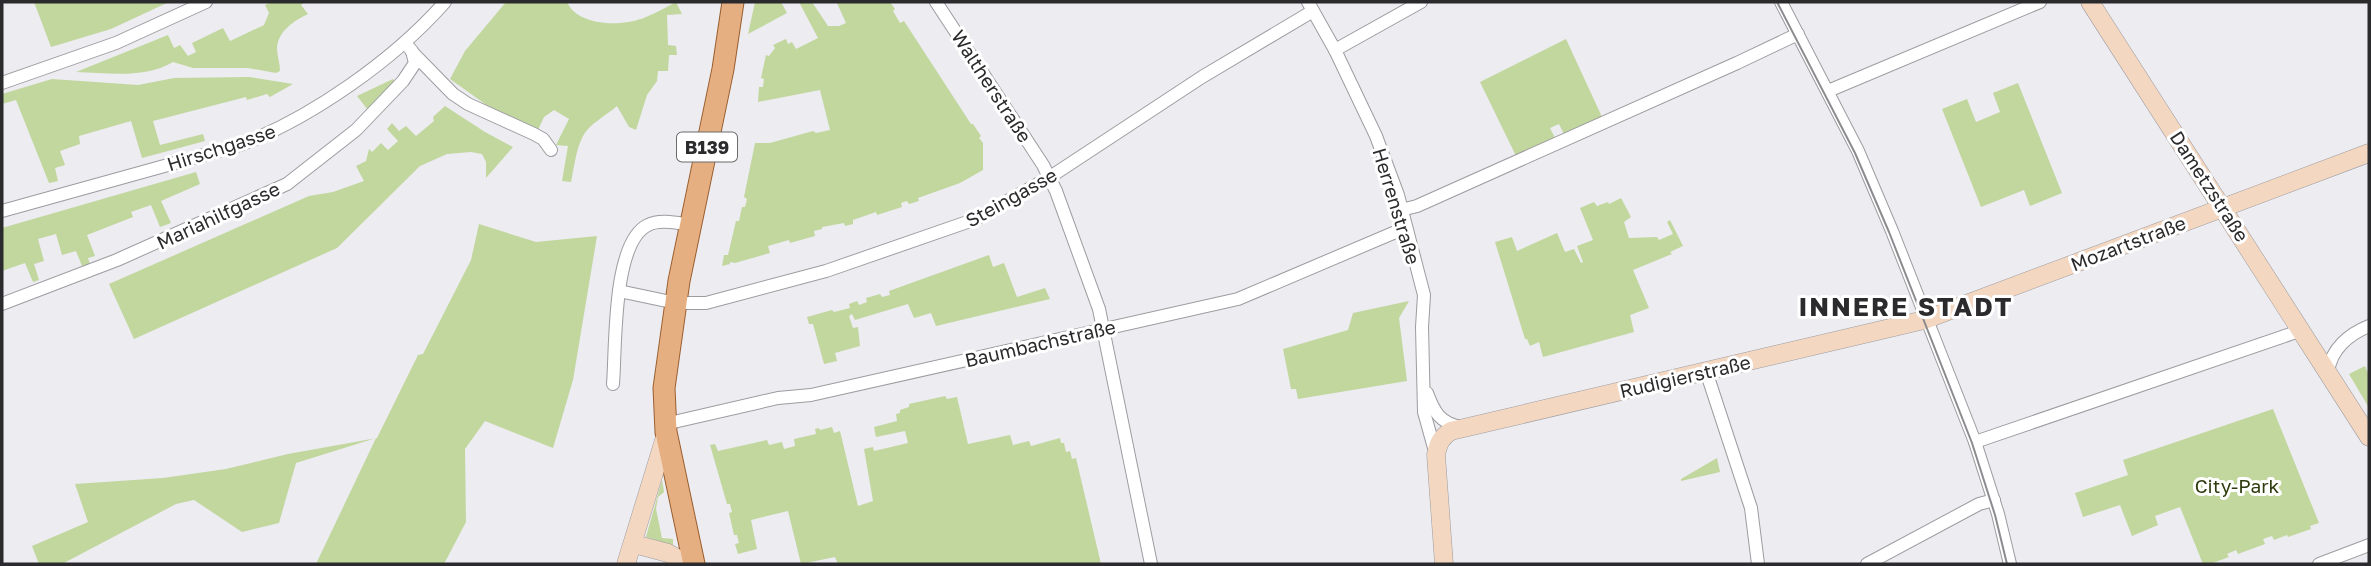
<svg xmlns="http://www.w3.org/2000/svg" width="2371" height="566" font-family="'Golos Text',sans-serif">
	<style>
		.green { fill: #c2d79e }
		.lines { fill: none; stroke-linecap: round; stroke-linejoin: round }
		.street-casing { stroke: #9c9ca1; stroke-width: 14 }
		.secondary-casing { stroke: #9c9ca1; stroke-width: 19 }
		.primary-casing { stroke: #9a5e2e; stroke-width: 23 }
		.street { stroke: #fff; stroke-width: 12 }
		.secondary { stroke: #f3d7c0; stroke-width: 18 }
		.primary { stroke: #e6af82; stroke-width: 21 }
		.tram { stroke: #8c8c90; stroke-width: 2 }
		.labels { text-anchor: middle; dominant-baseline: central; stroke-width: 6; stroke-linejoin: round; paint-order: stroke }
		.shield { fill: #fff; stroke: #6b6b6c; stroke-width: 2 }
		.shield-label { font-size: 18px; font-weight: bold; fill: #2b2b2d }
		.street-label { font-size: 19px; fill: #2b2b2d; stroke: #fff }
		.park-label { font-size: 19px; fill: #2f3c0f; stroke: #fff }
		.district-label { font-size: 26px; font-weight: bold; letter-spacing: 2px; fill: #2b2b2d; stroke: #fff }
	</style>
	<rect width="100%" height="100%" fill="#ececf1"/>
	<g class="green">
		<polygon points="34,2 169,2 111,29 51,47"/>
		<path d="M272,2h33l-4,3 7,9c-13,6 -30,17 -31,34 0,8 3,15 3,23l-4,2 -28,-5h-55l-20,-6c-29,17 -65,11 -97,10l92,-37 6,13 6,-3 8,11 8,-4 -4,-9 31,-15 7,13 34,-16 5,-12 -4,-8z"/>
		<path d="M506,2h61c11,25 57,25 79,15 10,-4 20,-10 30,-15l6,12 -15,1 1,30 8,1 1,9h-8l-1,16h-10l-1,10 -10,14 -11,35 -7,-3 -12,-21c-10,9 -28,18 -34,30 -7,13 -9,32 -12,46l-9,-1 6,-35 -12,-1 13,-26 -15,-9 -10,7 -7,15 -38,-18 -49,-35 15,-28z"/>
		<polygon points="755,2 781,2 787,13 748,34"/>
		<polygon points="799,2 812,2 828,26 839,26 846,23 837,3 840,2 890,2 895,9 893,11 900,23 904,21 971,124 973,124 981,136 979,138 983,143 983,170 960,183 918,198 919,201 909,204 907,201 901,203 902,207 877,215 876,212 853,220 853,224 845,226 844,223 822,227 822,229 814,231 815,236 790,243 789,240 768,246 770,253 735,263 730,262 730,264 722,266 724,255 728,255 736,221 739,221 742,207 745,207 747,199 744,197 755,143 770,143 813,131 816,133 830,130 820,90 758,102 759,87 763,87 764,79 761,78 766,55 769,56 775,48 773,45 786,39 788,44 792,42 796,49 818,38"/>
		<polygon points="1566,39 1602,117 1564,134 1559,124 1550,128 1555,138 1516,156 1480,82"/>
		<polygon points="249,77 293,84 270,97 267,94 247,100 246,97 153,121 160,145 203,134 205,141 142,158 131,121 79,136 80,144 60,151 65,165 55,168 58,181 49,183 16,100 2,104 2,94 52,79 138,85 174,78"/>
		<polygon points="393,79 395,82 368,110 357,96"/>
		<polygon points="2018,83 2062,193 2030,206 2024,190 1981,207 1942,109 1967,99 1976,122 2000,112 1993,93"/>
		<polygon points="445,106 485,132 513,147 486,178 486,162 482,154 471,152 447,154 420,166 337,248 134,339 109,284 309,196 333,192 364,181 356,166 366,161 369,149 372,152 381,143 388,150 398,141 387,129 392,123 399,131 406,126 416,136 434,121 433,117"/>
		<polygon points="196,172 200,184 161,201 171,223 160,227 151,205 131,212 133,217 87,235 95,256 88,258 90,264 82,266 76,251 62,255 56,234 38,239 44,261 34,264 39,280 33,282 25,263 2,271 2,228"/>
		<polygon points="1621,198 1631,217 1624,222 1629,238 1657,237 1659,240 1673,234 1667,222 1670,220 1683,246 1670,252 1672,254 1633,270 1649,308 1630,315 1634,332 1543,357 1539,342 1530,346 1527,339 1525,339 1495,242 1512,237 1517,251 1557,233 1565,252 1574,249 1581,263 1583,262 1577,246 1593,240 1580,208 1594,202 1597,206 1608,202 1609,204"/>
		<polygon points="479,224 536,242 597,236 573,380 553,448 485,421 465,449 466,522 444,564 316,564 376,438 296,463 279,523 242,532 194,500 176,504 62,564 39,564 32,546 88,522 75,484 163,478 226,469 288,454 377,438 418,355 423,354 471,260"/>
		<polygon points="989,255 993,267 1004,263 1017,297 1045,288 1050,299 936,326 931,313 914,318 908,304 855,320 852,314 849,316 853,328 858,327 860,346 835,353 837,361 824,364 813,324 809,324 807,317 832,310 834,312 850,308 849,304 857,301 859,305 867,302 866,298 880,294 882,297 890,295 889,291"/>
		<polygon points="1409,301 1399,318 1407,381 1298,399 1296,389 1291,389 1283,349 1348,330 1353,313"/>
		<polygon points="2365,366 2369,376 2369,408 2349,374"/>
		<polygon points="945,396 947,399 957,397 968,444 1010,435 1013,445 1029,441 1031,446 1060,438 1061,443 1064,443 1066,452 1070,451 1072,459 1076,458 1101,564 838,564 835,557 801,564 788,511 751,520 757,549 738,554 735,544 739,543 737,535 734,535 729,513 732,512 730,504 727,504 710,445 715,444 718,451 767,440 769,445 782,442 784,449 795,446 794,439 816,434 815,429 819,428 820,430 832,427 834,433 840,431 858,506 873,501 864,449 873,447 874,451 908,443 905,431 876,437 874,427 897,421 896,414 900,413 900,410 909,407 909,404"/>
		<polygon points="2273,409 2319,523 2310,526 2311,529 2288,537 2287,535 2274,540 2272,536 2263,539 2265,544 2238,554 2236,550 2227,554 2229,557 2210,564 2203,564 2180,507 2155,516 2158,525 2132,536 2120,505 2083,517 2075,493 2128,475 2123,460"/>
		<polygon points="1717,458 1720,472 1681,481 1681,479"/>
		<polygon points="662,480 664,492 658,497 656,509 662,538 673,539 673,546 646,537"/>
	</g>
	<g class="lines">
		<g class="street-casing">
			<g id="street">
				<polyline points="936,2 1043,165 1056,191 1099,309 1151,564"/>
				<polyline points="1308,2 1335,50 1376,136 1398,195 1424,295 1422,327 1424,412 1436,455"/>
				<polyline points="1781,2 1858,151 1892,231 1975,442 1998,514 2010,564"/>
				<polyline points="1335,50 1421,2"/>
				<polyline points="412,52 453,94 468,104 534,134 543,139 551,150"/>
				<polyline points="2,83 116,43 206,2"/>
				<polyline points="1828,91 2040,2"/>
				<polyline points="1401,210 1417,206 1737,63 1798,34"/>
				<path d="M2,211l238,-66c71,-27 154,-85 205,-143"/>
				<polyline points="619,291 676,303 706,303 826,271 976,219 1050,177 1202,77 1313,11"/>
				<polyline points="2,304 117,260 287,184 356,130 403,81 415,63 412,51 405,43"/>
				<polyline points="1706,371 1751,508 1758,564"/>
				<path d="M2328,372c3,-23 21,-38 41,-46"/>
				<path d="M613,384c3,-36 -1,-142 35,-159 12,-6 29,-2 43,0"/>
				<path d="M1427,393c7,19 13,30 34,34"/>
				<polyline points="665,424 778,398 811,395 1238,299 1405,228"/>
				<polyline points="1975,442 2302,330"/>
				<polyline points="1867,564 1979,504 1994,500"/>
				<polyline points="2319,564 2369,545"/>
			</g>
		</g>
		<g class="secondary-casing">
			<g id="secondary">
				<polyline points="2090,2 2369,437"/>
				<polyline points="634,544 668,553 687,564"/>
				<polyline points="626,564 666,434"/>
				<path d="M1444,564l-8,-109c2,-11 5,-18 15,-24l473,-111 445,-167"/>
			</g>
		</g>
		<g class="primary-casing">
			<polyline id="primary" points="694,564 666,432 664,388 679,281 723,69 733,2"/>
		</g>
		<use href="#street" class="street"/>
		<use href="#secondary" class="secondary"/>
		<use href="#primary" class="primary"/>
		<polyline class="tram" points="1777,2 1855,153 1889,232 1972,443 1995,515 2007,564"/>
	</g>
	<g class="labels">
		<rect class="shield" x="677" y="132.5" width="60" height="29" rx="5"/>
		<g class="shield-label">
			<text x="707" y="147">B139</text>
		</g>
		<g class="street-label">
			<text transform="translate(992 86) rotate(57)">Waltherstraße</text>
			<text transform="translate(221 147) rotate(-18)">Hirschgasse</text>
			<text transform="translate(2210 186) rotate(57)">Dametzstraße</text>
			<text transform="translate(1011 197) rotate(-29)">Steingasse</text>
			<text transform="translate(1397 206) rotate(73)">Herrenstraße</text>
			<text transform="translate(218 215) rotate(-25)">Mariahilfgasse</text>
			<text transform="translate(2128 243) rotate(-21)">Mozartstraße</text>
			<text transform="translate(1040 343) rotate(-13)">Baumbachstraße</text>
			<text transform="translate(1685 376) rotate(-13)">Rudigierstraße</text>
		</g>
		<g class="park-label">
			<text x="2237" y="485">City-Park</text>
		</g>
		<g class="district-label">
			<text x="1906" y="306">INNERE STADT</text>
		</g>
	</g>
	<rect width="2371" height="566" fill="none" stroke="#2b2b2d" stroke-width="7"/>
</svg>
